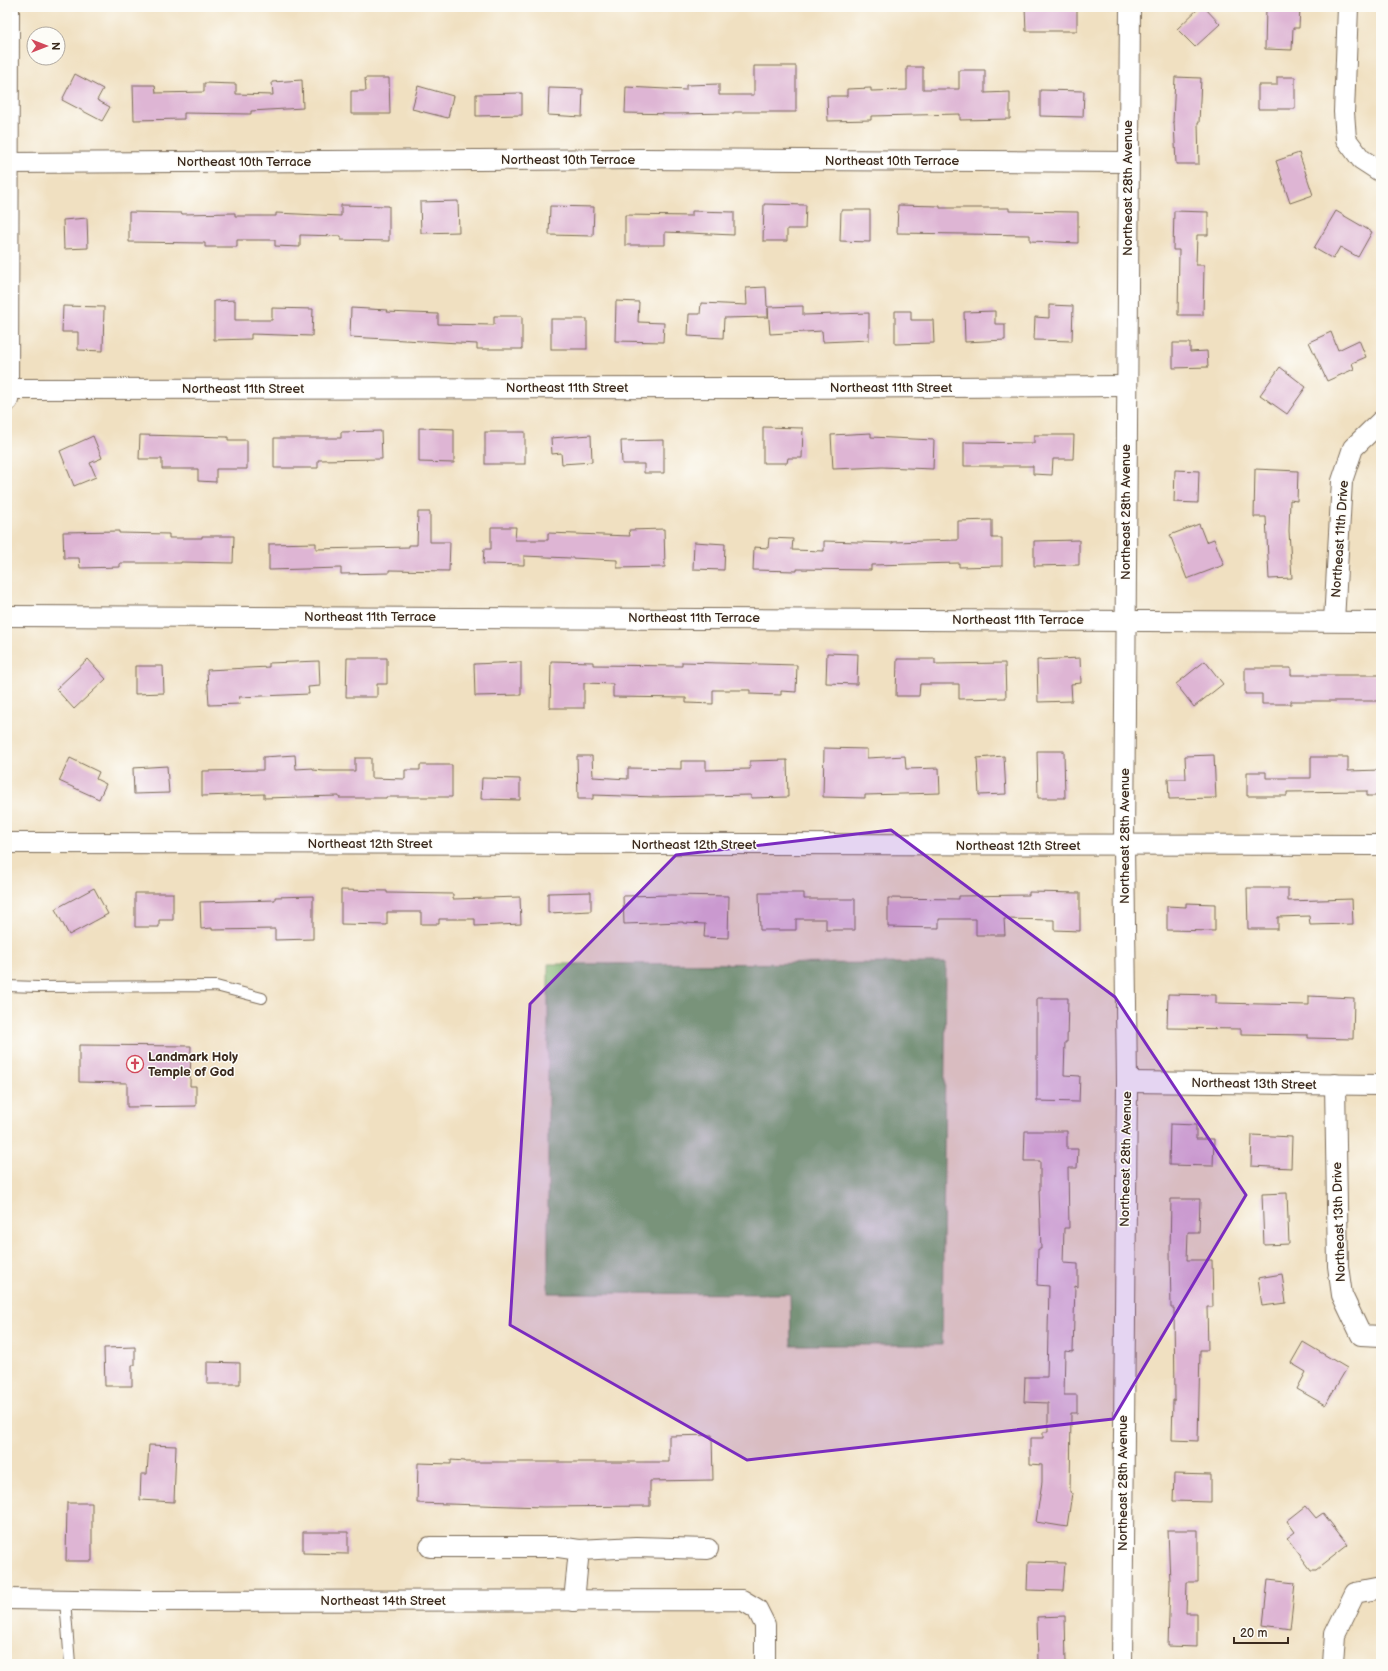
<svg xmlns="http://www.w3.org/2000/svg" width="1388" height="1671" font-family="'Balsamiq Sans',sans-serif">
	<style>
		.forest { fill: #78ad6a; stroke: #5a6c44 }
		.building { fill: #deb5d4 }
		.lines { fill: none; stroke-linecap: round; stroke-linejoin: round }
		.lane-casing { stroke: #7a6a57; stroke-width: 12 }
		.street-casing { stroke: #7a6a57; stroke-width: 22 }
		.secondary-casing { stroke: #7a6a57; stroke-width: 24 }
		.lane { stroke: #fff; stroke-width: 10 }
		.street { stroke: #fff; stroke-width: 20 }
		.secondary { stroke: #fff; stroke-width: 22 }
		.marked { fill: #7b2cbf; fill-opacity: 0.2; stroke: #7b2cbf; stroke-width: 3; stroke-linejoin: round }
		.labels { text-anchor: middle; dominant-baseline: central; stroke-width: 3; stroke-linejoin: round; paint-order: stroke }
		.street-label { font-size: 13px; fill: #3b2a1e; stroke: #fdfcf7 }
		.poi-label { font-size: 13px; font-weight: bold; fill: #3b2a1e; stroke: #fdfcf7; text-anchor: start }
	</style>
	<rect width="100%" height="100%" fill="#fdfcf7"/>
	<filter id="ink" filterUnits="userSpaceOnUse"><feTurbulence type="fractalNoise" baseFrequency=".025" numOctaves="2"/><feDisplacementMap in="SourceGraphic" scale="8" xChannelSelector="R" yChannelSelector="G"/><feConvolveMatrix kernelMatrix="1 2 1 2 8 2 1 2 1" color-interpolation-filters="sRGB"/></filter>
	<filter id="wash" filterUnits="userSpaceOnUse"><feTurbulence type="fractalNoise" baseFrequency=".012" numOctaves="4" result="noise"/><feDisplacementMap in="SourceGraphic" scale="16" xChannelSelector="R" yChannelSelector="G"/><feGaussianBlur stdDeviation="0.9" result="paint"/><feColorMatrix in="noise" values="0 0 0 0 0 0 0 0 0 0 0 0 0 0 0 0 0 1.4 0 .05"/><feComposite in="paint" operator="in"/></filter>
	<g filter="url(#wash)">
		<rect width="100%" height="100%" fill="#f0e0c1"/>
		<polygon class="forest" points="946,963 942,1345 791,1345 790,1294 548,1293 548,964"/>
		<g id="blocks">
			<g class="building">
				<polygon points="1025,7 1077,7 1077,31 1026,31"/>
				<polygon points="1200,7 1204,7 1220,24 1195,47 1177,29"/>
				<polygon points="1266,7 1300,7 1299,28 1293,28 1292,50 1265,49"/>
				<polygon points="754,66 796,66 796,112 734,112 734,113 674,114 625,113 626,87 686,90 686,85 719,84 719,95 754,95"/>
				<polygon points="907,67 923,67 923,89 959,89 959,70 985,70 985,93 1010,92 1010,119 960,120 960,114 871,116 871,120 828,121 827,96 847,96 847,89 871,88 871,91 907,90"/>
				<polygon points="75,74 103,89 97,100 110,107 102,121 62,100"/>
				<polygon points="1175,77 1201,78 1199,123 1198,123 1199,164 1176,164 1174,122 1173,122"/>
				<polygon points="1277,77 1295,77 1295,109 1258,109 1258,85 1277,85"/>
				<polygon points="365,78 389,78 390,114 351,114 351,91 366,91"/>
				<polygon points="302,80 303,108 251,111 251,114 184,113 184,119 134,120 133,85 155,85 156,93 204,92 204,83 236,84 236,94 273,95 272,82"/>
				<polygon points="418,86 453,96 448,118 412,109"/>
				<polygon points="549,88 583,89 582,117 548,115"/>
				<polygon points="1040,90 1084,91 1083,117 1040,116"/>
				<polygon points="522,93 522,115 476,116 476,94"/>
				<polygon points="1299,153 1313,195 1290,203 1276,161"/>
				<polygon points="458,201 459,232 421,233 420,202"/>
				<polygon points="764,204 806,205 805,229 787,229 787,241 763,241"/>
				<polygon points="341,205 389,206 389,241 341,240 341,236 300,235 300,247 275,246 275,240 237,240 237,247 205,247 205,243 129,242 129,212 182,213 182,214 235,213 235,216 276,216 276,213 341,216"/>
				<polygon points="898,205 940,206 940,208 1009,208 1009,211 1078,212 1078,243 1030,241 1030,235 897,233"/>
				<polygon points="550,206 594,207 593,236 549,235"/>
				<polygon points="841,210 870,210 870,242 840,241"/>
				<polygon points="692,211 734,212 734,235 665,232 665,245 625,245 625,215 692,216"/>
				<polygon points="1174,211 1208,212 1208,235 1197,235 1196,265 1204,265 1203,315 1178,315 1179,250 1173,250"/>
				<polygon points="1336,211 1372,232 1358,257 1340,247 1333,259 1314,248"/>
				<polygon points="87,218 88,248 64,249 63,220"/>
				<polygon points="766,287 767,306 768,307 803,306 803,315 869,313 869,340 823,342 822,331 770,334 768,308 768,317 724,318 723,338 688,336 689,314 700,314 701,303 747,305 746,288"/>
				<polygon points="235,300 235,320 272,320 272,308 313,309 312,336 251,334 251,339 214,340 214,301"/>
				<polygon points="616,301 639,302 638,322 664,323 663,342 615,341"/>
				<polygon points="1049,305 1073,306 1072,341 1034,340 1035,317 1049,318"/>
				<polygon points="63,306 104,307 103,351 78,350 78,332 62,332"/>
				<polygon points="351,308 387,310 386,312 438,314 438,324 494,325 494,316 522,316 522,349 477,349 477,344 350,337"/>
				<polygon points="895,311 911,311 911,320 933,320 934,343 895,344"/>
				<polygon points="995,311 995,324 1005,324 1005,340 965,342 964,312"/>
				<rect x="551" y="319" width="36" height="30"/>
				<polygon points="1331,332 1338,350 1359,340 1366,357 1352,363 1354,369 1327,381 1309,342"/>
				<polygon points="1173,343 1190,343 1190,352 1207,351 1208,367 1173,368"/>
				<polygon points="1280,367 1306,387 1287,414 1260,395"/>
				<polygon points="763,427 803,428 802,458 788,458 787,463 763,463"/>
				<polygon points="419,428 454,429 454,463 419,462"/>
				<polygon points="381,431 382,459 318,460 318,468 274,468 274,438 341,438 341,432"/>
				<rect x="485" y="432" width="40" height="32"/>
				<polygon points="871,433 871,437 934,440 933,469 882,467 833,469 831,435"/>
				<polygon points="140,435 228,437 228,440 247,440 247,469 216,469 216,482 198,481 198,469 162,469 162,459 139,459"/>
				<polygon points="591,435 592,462 562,464 561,453 552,454 551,438"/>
				<polygon points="1034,435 1074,435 1073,459 1053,459 1052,475 1033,474 1033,466 964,466 964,442 1034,443"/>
				<polygon points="93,436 102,458 90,463 96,477 74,486 60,451"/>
				<polygon points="664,440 664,473 644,473 644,464 622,464 621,441"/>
				<polygon points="1255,469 1298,471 1297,501 1290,500 1289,531 1292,578 1269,579 1266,517 1254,517"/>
				<polygon points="1175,470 1199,471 1198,503 1174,502"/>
				<polygon points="418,512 430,512 430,542 450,542 449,571 389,570 389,573 341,574 341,568 269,570 269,544 316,543 316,549 409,547 409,545 417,545"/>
				<polygon points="992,520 992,538 1002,538 1002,566 959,567 959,563 871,565 871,570 797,569 797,571 753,570 754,547 768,548 769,538 793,539 792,550 824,551 824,541 893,543 893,542 958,540 958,521"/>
				<polygon points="1199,524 1206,542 1214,539 1224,565 1187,579 1170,535"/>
				<polygon points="491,527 516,527 515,540 548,540 548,533 630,536 629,530 664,529 665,567 617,568 617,560 524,556 524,565 483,564 484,549 491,549"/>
				<polygon points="119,531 119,533 169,534 169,538 202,538 202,536 234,536 233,563 181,562 181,563 120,563 120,567 80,568 79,558 64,558 63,532"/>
				<polygon points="1079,540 1079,565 1034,566 1034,541"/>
				<polygon points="694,542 725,544 724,570 693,569"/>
				<polygon points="827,653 858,654 857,684 826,683"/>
				<polygon points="347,658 387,658 387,684 377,684 377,697 346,697"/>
				<polygon points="1080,658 1081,683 1071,684 1072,701 1038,702 1037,660"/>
				<polygon points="88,659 106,679 74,709 56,689"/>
				<polygon points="897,659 935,659 935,664 1005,663 1006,698 959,699 959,684 920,684 919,696 896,696"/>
				<polygon points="319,661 320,686 308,687 309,694 239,697 240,704 209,705 207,670 269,667 269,663"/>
				<polygon points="551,661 593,662 593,665 682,666 682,662 797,665 796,692 781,691 781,695 750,694 750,690 713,690 713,704 686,703 686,698 613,697 613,684 584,683 584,708 550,708"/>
				<polygon points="1205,661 1223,684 1194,707 1176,684"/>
				<polygon points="521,662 521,695 475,696 474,664"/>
				<polygon points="135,666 163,666 164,693 135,694"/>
				<polygon points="1245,668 1291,668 1291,675 1381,675 1381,701 1291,701 1291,704 1262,704 1262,694 1245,694"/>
				<polygon points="824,748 867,749 867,758 905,756 906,769 939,768 940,793 865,795 865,798 823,797"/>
				<polygon points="1037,751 1064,751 1065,798 1038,798"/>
				<polygon points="295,755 296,769 313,768 313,770 324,771 355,771 355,758 371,758 371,778 405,779 405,770 420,770 420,765 452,765 452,797 386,797 386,798 339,798 339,796 264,798 264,794 202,796 202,771 263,770 263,757"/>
				<polygon points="1214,755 1216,798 1169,799 1168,779 1186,779 1185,756"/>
				<polygon points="577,756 592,756 593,777 628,779 628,768 681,769 681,761 706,761 706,770 750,769 750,761 787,760 788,797 751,798 751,795 655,797 593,795 593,799 578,799"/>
				<polygon points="1004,756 1006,794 979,795 977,758"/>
				<polygon points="1311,757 1348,757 1348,771 1381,770 1381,796 1367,796 1367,791 1287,792 1287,796 1247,796 1247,772 1266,772 1266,778 1311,778"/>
				<polygon points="70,758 99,772 96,779 106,784 99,799 59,781"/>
				<polygon points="167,766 169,793 134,794 133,768"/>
				<polygon points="482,778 520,779 520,800 481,799"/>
				<polygon points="94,888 108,914 69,935 55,909"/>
				<polygon points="1247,888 1288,888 1288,901 1352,899 1353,924 1310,925 1309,916 1278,917 1278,929 1248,929"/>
				<polygon points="341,890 387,891 387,893 453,894 453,899 520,897 521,924 475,926 475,919 439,919 439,924 421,924 421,912 387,912 387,925 341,924"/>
				<polygon points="591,892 591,911 548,913 548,893"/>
				<polygon points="1029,892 1080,893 1080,931 1054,930 1054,920 1004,919 1005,935 976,935 976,919 939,919 939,928 888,927 888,898 959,899 959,896 1029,895"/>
				<polygon points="135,893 173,893 173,920 159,920 159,927 135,927"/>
				<polygon points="759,893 804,893 804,899 855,899 855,930 826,930 826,919 796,919 796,930 760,930"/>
				<polygon points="671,895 729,896 728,938 704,937 705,924 683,923 683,922 624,924 623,896"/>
				<polygon points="313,896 313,939 275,940 275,929 212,930 212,928 201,929 200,902 275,900 275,897"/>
				<polygon points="1186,903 1215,904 1215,931 1167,930 1167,906 1186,907"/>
				<polygon points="1168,994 1216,995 1216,1003 1309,1005 1309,996 1354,998 1353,1039 1308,1038 1308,1035 1241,1034 1241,1029 1167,1028"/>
				<polygon points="1037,998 1068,998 1067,1042 1065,1042 1064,1075 1080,1076 1079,1102 1037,1101"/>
				<polygon points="79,1045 191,1046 190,1086 196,1086 196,1106 127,1107 127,1083 79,1082"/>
				<polygon points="1170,1124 1196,1125 1196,1139 1214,1139 1213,1166 1169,1165"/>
				<polygon points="1025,1131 1067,1131 1067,1149 1078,1149 1077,1168 1068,1168 1069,1228 1064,1228 1063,1263 1078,1264 1078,1287 1075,1286 1073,1352 1065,1351 1064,1395 1077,1395 1077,1413 1071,1413 1070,1492 1072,1493 1067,1527 1036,1522 1042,1482 1042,1465 1030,1464 1030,1438 1043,1438 1043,1432 1048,1432 1048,1403 1024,1402 1025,1377 1047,1377 1049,1286 1037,1285 1038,1249 1041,1249 1039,1190 1040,1190 1040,1161 1024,1161"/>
				<polygon points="1252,1135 1292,1137 1291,1168 1251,1166"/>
				<polygon points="1287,1193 1289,1244 1264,1245 1262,1194"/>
				<polygon points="1171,1199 1200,1199 1199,1232 1188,1232 1187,1260 1212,1260 1213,1307 1207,1307 1208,1350 1200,1350 1198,1441 1172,1440 1173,1400 1175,1400 1174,1308 1171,1308 1170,1252"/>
				<polygon points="1282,1274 1286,1303 1262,1306 1258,1278"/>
				<polygon points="1303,1342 1347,1368 1325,1405 1297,1389 1306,1372 1291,1363"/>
				<polygon points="135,1347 135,1365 132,1365 132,1386 105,1386 104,1348"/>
				<polygon points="207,1362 240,1363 240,1384 207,1384"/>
				<polygon points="712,1435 713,1480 650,1481 650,1506 543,1507 417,1503 418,1463 451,1464 451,1460 465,1461 465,1462 669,1462 669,1436"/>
				<polygon points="149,1445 176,1446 174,1502 140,1500 141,1474 147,1474"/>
				<polygon points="1174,1474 1211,1475 1211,1502 1173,1501"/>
				<polygon points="67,1503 92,1503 92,1561 66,1561"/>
				<polygon points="1306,1506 1316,1518 1323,1513 1348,1545 1316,1570 1311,1570 1287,1538 1295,1532 1287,1521"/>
				<polygon points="1168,1530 1198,1530 1198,1582 1187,1582 1186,1613 1197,1613 1197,1647 1168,1646 1170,1582"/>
				<polygon points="303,1532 348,1532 348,1554 303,1553"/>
				<polygon points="1028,1562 1065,1563 1063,1591 1027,1590"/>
				<polygon points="1268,1580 1295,1583 1290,1629 1263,1625"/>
				<polygon points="1065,1616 1066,1664 1038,1664 1037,1617"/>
			</g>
		</g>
	</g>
	<g filter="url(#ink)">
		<use href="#blocks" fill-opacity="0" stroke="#7a6a57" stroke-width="1"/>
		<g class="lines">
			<g class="lane-casing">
				<g id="lane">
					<polyline points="7,986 38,987 216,986 262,998"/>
					<polyline points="65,1600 70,1664"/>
				</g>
			</g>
			<g class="street-casing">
				<g id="street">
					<polyline points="1348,7 1344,112 1346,139 1361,159 1381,172"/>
					<polyline points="8,163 643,159 1128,162"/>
					<polyline points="7,389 781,388 1126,386"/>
					<polyline points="7,616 1381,622"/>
					<polyline points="1334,621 1342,481 1353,448 1381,421"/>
					<polyline points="7,843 1381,845"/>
					<polyline points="1127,1082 1381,1085"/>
					<polyline points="1335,1084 1338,1266 1342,1295 1361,1335 1381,1336"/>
					<polyline points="430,1547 559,1547 579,1550 574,1601"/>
					<polyline points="579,1550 636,1547 708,1549"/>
					<polyline points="7,1599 144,1601 742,1600 757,1609 765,1625 765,1664"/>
					<polyline points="1122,1664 1127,1082 1124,846 1130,7"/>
					<polyline points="1333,1664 1335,1634 1355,1593 1381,1588"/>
				</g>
			</g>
			<g class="secondary-casing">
				<polyline id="secondary" points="7,400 8,7"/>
			</g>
			<use href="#lane" class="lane"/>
			<use href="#street" class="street"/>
			<use href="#secondary" class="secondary"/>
		</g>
	</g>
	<path class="marked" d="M891,830l224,167 131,198 -133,224 -366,41 -237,-135 20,-321 146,-149z"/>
	<defs>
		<g id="church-ring" transform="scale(0.9)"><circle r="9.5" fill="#fdfcf7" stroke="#d1495b" stroke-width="1.5"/><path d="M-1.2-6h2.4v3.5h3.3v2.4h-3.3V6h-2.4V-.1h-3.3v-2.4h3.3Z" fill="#d1495b"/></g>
	</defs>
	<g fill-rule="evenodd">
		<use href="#church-ring" x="135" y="1064"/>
	</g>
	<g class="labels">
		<g class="street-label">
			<text x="568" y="160">Northeast 10th Terrace</text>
			<text x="892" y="161">Northeast 10th Terrace</text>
			<text x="244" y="162">Northeast 10th Terrace</text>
			<text transform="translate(1128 188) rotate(-90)">Northeast 28th Avenue</text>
			<text x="567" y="388">Northeast 11th Street</text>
			<text x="891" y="388">Northeast 11th Street</text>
			<text x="243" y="389">Northeast 11th Street</text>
			<text transform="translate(1126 512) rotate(-90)">Northeast 28th Avenue</text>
			<text transform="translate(1340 539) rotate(-86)">Northeast 11th Drive</text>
			<text x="370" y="617">Northeast 11th Terrace</text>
			<text x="694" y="618">Northeast 11th Terrace</text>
			<text x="1018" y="620">Northeast 11th Terrace</text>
			<text transform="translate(1125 836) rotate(-90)">Northeast 28th Avenue</text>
			<text x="370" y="844">Northeast 12th Street</text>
			<text x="694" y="845">Northeast 12th Street</text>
			<text x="1018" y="846">Northeast 12th Street</text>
			<text transform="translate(1254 1084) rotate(1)">Northeast 13th Street</text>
			<text transform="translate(1126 1159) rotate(-89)">Northeast 28th Avenue</text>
			<text transform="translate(1339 1222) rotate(-92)">Northeast 13th Drive</text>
			<text transform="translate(1123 1483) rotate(-90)">Northeast 28th Avenue</text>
			<text x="383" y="1601">Northeast 14th Street</text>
		</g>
		<g class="poi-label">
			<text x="148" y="1057">Landmark Holy<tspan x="148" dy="15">Temple of God</tspan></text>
		</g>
	</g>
	<rect width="1388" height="1671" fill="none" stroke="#fdfcf7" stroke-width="24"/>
	<g transform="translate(46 46) rotate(90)"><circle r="19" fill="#fdfcf7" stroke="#afa8a0"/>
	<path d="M0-3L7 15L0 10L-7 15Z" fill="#d1495b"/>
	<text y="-6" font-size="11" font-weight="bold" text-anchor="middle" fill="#3b2a1e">N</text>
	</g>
	<path d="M1234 1637v6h54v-6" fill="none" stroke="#3b2a1e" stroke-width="2"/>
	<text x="1240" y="1637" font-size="12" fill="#3b2a1e" stroke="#fdfcf7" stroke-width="3" paint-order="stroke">20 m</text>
</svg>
